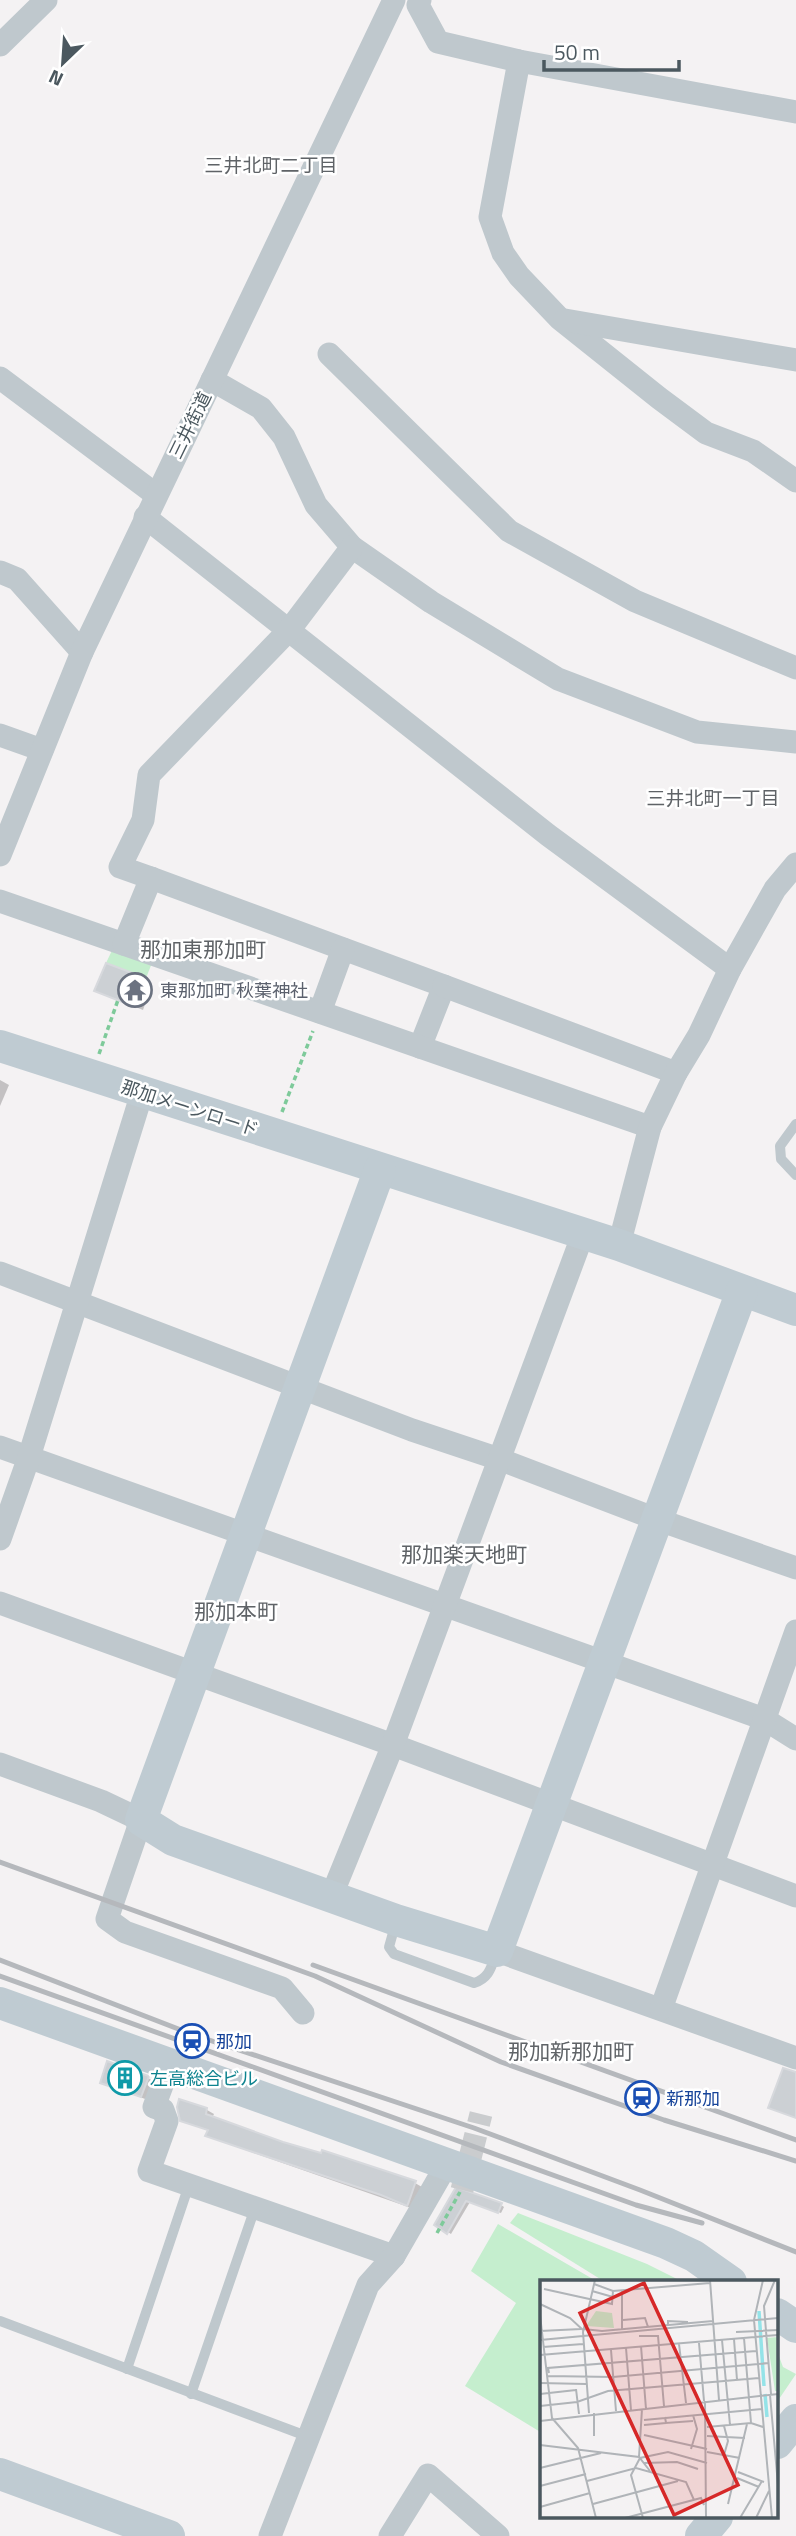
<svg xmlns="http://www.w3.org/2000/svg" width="796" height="2536" font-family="'Titillium Web','Noto Sans JP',sans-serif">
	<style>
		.green { fill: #c5eece }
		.shadow { fill: #0003 }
		.building { fill: #ccd0d4; stroke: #d7d9dd; stroke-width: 2 }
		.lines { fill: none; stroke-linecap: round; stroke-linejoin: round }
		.street-tunnel { stroke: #caccce; stroke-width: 23; stroke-dasharray: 23 11; stroke-linecap: butt }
		.path { stroke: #7eca9a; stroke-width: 3.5; stroke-dasharray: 5 3.5; stroke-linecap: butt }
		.lane { stroke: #bfc8cd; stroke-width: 10 }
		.street { stroke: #bfc8cd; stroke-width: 23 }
		.secondary { stroke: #bfcbd2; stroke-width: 32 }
		.rail { stroke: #b5b8bc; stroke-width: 5 }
		.labels { text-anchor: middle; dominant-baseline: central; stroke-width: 5; stroke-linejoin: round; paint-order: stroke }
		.street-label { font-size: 18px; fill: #4b585f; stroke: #fff }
		.worship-label { font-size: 18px; fill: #5b616d; stroke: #fff; text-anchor: start }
		.transit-label { font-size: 18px; fill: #164399; stroke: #fff; text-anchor: start }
		.culture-label { font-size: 18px; fill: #0d838f; stroke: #fff; text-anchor: start }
		.neighbourhood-label { font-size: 19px; fill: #5f6367; stroke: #fff }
		.quarter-label { font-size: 21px; fill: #5f6367; stroke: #fff }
		.inset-river { fill: none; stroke: #94e3e8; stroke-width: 3.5 }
		.inset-road { fill: none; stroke: #b0b4b8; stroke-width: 2 }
		.view { fill: #d62828; fill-opacity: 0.15; stroke: #d62828; stroke-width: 3.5 }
		.inset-edge { fill: none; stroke: #4b585f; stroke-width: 3.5 }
	</style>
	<rect width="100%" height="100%" fill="#f4f2f3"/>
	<g class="green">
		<polygon points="117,940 156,953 146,978 106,963"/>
		<polygon points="518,2213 647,2264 683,2282 605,2282 510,2223"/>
		<polygon points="498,2224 598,2282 542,2282 542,2433 465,2386 516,2303 471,2271"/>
		<polygon points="777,2351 783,2367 796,2374 777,2402"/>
	</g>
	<g class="shadow">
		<polygon points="107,965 152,984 143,1010 103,994"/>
		<polygon points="0,1080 9,1085 0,1106"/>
		<polygon points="148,2078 155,2082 148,2100 109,2086"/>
		<polygon points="180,2101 207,2110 214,2114 212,2118 322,2155 415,2183 422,2187 414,2209 214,2139 208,2135 209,2131 182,2120"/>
		<polygon points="457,2189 501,2205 504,2207 501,2213 470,2202 451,2234 437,2225"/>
	</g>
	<g class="building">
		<polygon points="106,963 146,978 135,1007 94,991"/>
		<polygon points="107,2061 149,2076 141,2097 100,2083"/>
		<polygon points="783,2068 796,2072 796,2118 768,2108"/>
		<polygon points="179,2099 207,2108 206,2114 283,2142 321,2153 322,2150 416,2181 408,2204 407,2206 381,2195 205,2136 208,2130 180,2121 177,2107"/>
		<polygon points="456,2187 502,2203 498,2213 466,2201 447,2234 434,2225"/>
	</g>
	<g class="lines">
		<polyline class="street-tunnel" points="462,2190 481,2114"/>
		<g class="path">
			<polyline points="99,1054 118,1000"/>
			<polyline points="282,1112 313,1031"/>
			<polyline points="437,2233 460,2192"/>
		</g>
		<g class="lane">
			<polyline points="796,1124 780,1146 781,1159 796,1175"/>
			<path d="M396,1922l-7,25 5,7 80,29c15,-5 17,-15 22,-29"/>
			<polyline points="0,2321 309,2437"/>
			<polyline points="127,2369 189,2185"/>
			<polyline points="191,2394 255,2208"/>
		</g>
		<g class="street">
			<polyline points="420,0 418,5 438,42 519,61 796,112"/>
			<polyline points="0,45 46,0"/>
			<polyline points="519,61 490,217 503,253 519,276 560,319 659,398 706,433 753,451 796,481"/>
			<polyline points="565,320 796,360"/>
			<polyline points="329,354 509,531 635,601 796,668"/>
			<polyline points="0,378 155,494"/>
			<polyline points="212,380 261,408 284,437 316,505 352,547 431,602 558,679 697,732 796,742"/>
			<polyline points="145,517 548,835 730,969"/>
			<polyline points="0,572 17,579 82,652"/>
			<polyline points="0,735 42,750"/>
			<polyline points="0,855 82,652 394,0"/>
			<polyline points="151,878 444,986 420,1047"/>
			<polyline points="0,901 650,1127"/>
			<polyline points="124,944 151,878 120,867 143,820 149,775 290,629 352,547"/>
			<polyline points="444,986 676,1073"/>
			<polyline points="320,1012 343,949"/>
			<polyline points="619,1245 650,1127 676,1073 699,1035 730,969 775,889 796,864"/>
			<polyline points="0,1273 412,1430 499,1459 656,1519 796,1568"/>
			<polyline points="0,1447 764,1719 796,1739"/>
			<polyline points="0,1539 29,1457 142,1093"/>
			<polyline points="0,1603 393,1745 796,1896"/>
			<polyline points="0,1764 101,1801 141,1820 107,1919 125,1932 282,1988 303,2013"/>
			<polyline points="331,1897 393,1745 583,1234"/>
			<polyline points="497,1951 796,2058"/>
			<polyline points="661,2009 796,1631"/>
			<polyline points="170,2064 154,2107 163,2110 167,2121 149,2171 394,2256"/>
			<polyline points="270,2536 368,2285 394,2256 447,2164"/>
			<polyline points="390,2536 428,2475 498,2536"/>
		</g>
		<g class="secondary">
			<polyline points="0,1046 619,1245 796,1310"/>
			<polyline points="380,1169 141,1820 173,1840 396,1920 497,1951 742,1291"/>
			<polyline points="0,2003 666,2243 694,2256 731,2282"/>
			<polyline points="777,2314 796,2327"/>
			<polyline points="777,2443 796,2420"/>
			<polyline points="0,2474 169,2536"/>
			<polyline points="701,2536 717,2517"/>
		</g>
		<g class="rail">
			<polyline points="0,1862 315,1976 501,2062 664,2120 796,2161"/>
			<polyline points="0,1960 194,2035 474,2128 640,2190 796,2252"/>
			<polyline points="313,1965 796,2140"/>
			<polyline points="0,1976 636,2205 702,2223"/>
		</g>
	</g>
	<defs>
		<g id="temple-ring" transform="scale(1.75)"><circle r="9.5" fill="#fff" stroke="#6b7280" stroke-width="1.5"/><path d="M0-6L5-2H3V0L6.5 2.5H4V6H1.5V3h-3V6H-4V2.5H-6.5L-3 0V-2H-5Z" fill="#6b7280"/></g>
		<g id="station-ring" transform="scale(1.75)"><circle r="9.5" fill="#fff" stroke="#1a4fb4" stroke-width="1.5"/><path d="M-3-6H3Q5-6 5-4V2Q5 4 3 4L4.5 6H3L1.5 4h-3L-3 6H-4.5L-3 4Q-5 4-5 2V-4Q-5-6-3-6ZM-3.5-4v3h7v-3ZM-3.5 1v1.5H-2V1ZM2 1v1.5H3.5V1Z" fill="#1a4fb4"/></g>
		<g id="building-ring" transform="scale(1.75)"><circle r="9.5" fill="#fff" stroke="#0f9aa8" stroke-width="1.5"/><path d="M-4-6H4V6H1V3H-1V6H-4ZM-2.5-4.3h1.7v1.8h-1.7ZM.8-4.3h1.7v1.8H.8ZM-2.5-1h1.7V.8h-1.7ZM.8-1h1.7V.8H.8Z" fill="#0f9aa8"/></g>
	</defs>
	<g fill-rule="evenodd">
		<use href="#temple-ring" x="135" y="990"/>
		<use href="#station-ring" x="192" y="2041"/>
		<use href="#building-ring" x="125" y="2078"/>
		<use href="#station-ring" x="642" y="2098"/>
	</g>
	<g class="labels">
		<g class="street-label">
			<text transform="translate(190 425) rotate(-64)">三井街道</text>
			<text transform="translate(190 1108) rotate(18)">那加メーンロード</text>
		</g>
		<g class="worship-label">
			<text x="160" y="990">東那加町 秋葉神社</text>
		</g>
		<g class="transit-label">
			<text x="216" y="2041">那加</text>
			<text x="666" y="2098">新那加</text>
		</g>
		<g class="culture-label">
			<text x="150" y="2078">左高総合ビル</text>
		</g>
		<g class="neighbourhood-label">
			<text x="271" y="164">三井北町二丁目</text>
			<text x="713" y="797">三井北町一丁目</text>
		</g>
		<g class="quarter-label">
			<text x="203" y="949">那加東那加町</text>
			<text x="464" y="1554">那加楽天地町</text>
			<text x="236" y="1611">那加本町</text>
			<text x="571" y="2051">那加新那加町</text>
		</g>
	</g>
	<g transform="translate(540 2280)">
		<rect width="238" height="238" fill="#f4f2f3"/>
		<path d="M56,31l16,2 2,15 -28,-2zM238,57v54h-3l-8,-53z" fill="#c5eece"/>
		<path class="inset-river" d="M219,31l5,75M225,114l2,23"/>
		<path class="inset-road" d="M170,0l9,120M223,0l-9,40 18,198M54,4l19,7 97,-8M4,9l68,15 1,-13M52,11l21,6M0,24l30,14 13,12M0,35l12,103 26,30 18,70M83,40l22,-2 3,9M128,45v-4l20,1M43,49l19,2 111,-10M82,50v-40M0,51l41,-2M196,52l42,-2M99,56h19l6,70M204,58l7,85M194,59l3,41M0,60l238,-22M182,60l8,85M159,63l5,58M139,64l7,59M101,66l5,63M3,67l40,-3M86,68l5,62M71,70l5,61M0,75l238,-20M9,93l-1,-5 208,-17M7,96l66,1 156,-14M0,103l46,1M36,109l3,25M0,114l36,-4M231,114l-7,-88 11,-26M230,115l8,90M165,121l1,117M0,126l37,-4 31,-11 151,-13M49,133l-6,-81 12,-52M54,133v23M125,137l1,6 27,-2M104,140l118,-11M0,141l238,-27M104,145l22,-2M167,147l44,-4 12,4M104,155l63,14M167,156l38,2M0,165l99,12 11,14M151,169l6,-20 -4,-14M167,172l33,6M184,175l4,-14 -4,-15M99,177l3,-48M104,183l33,-1 21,7M0,188l61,-15M198,192l26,10M197,198l22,9M47,201l49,-13 50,14 8,18M0,206l46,-12M53,224l85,-23M188,224l19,-80M0,227l50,-14M85,238l76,-20 3,7M103,238l-12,-43 9,-17 28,-6 39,11M200,238l22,-37M216,238l13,-27"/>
		<path class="view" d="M104,3l94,202 -64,30 -94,-202z"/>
		<rect width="238" height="238" class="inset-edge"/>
	</g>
	<g transform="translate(63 63) rotate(205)" stroke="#ffffff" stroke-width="5" paint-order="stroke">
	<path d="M0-5L12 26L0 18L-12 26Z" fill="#4b585f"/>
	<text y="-10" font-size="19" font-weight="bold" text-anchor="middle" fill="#4b585f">N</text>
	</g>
	<path d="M544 60v10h135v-10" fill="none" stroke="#4b585f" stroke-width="3.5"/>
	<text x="554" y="60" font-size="21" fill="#4b585f" stroke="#ffffff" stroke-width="5" paint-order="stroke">50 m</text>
</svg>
